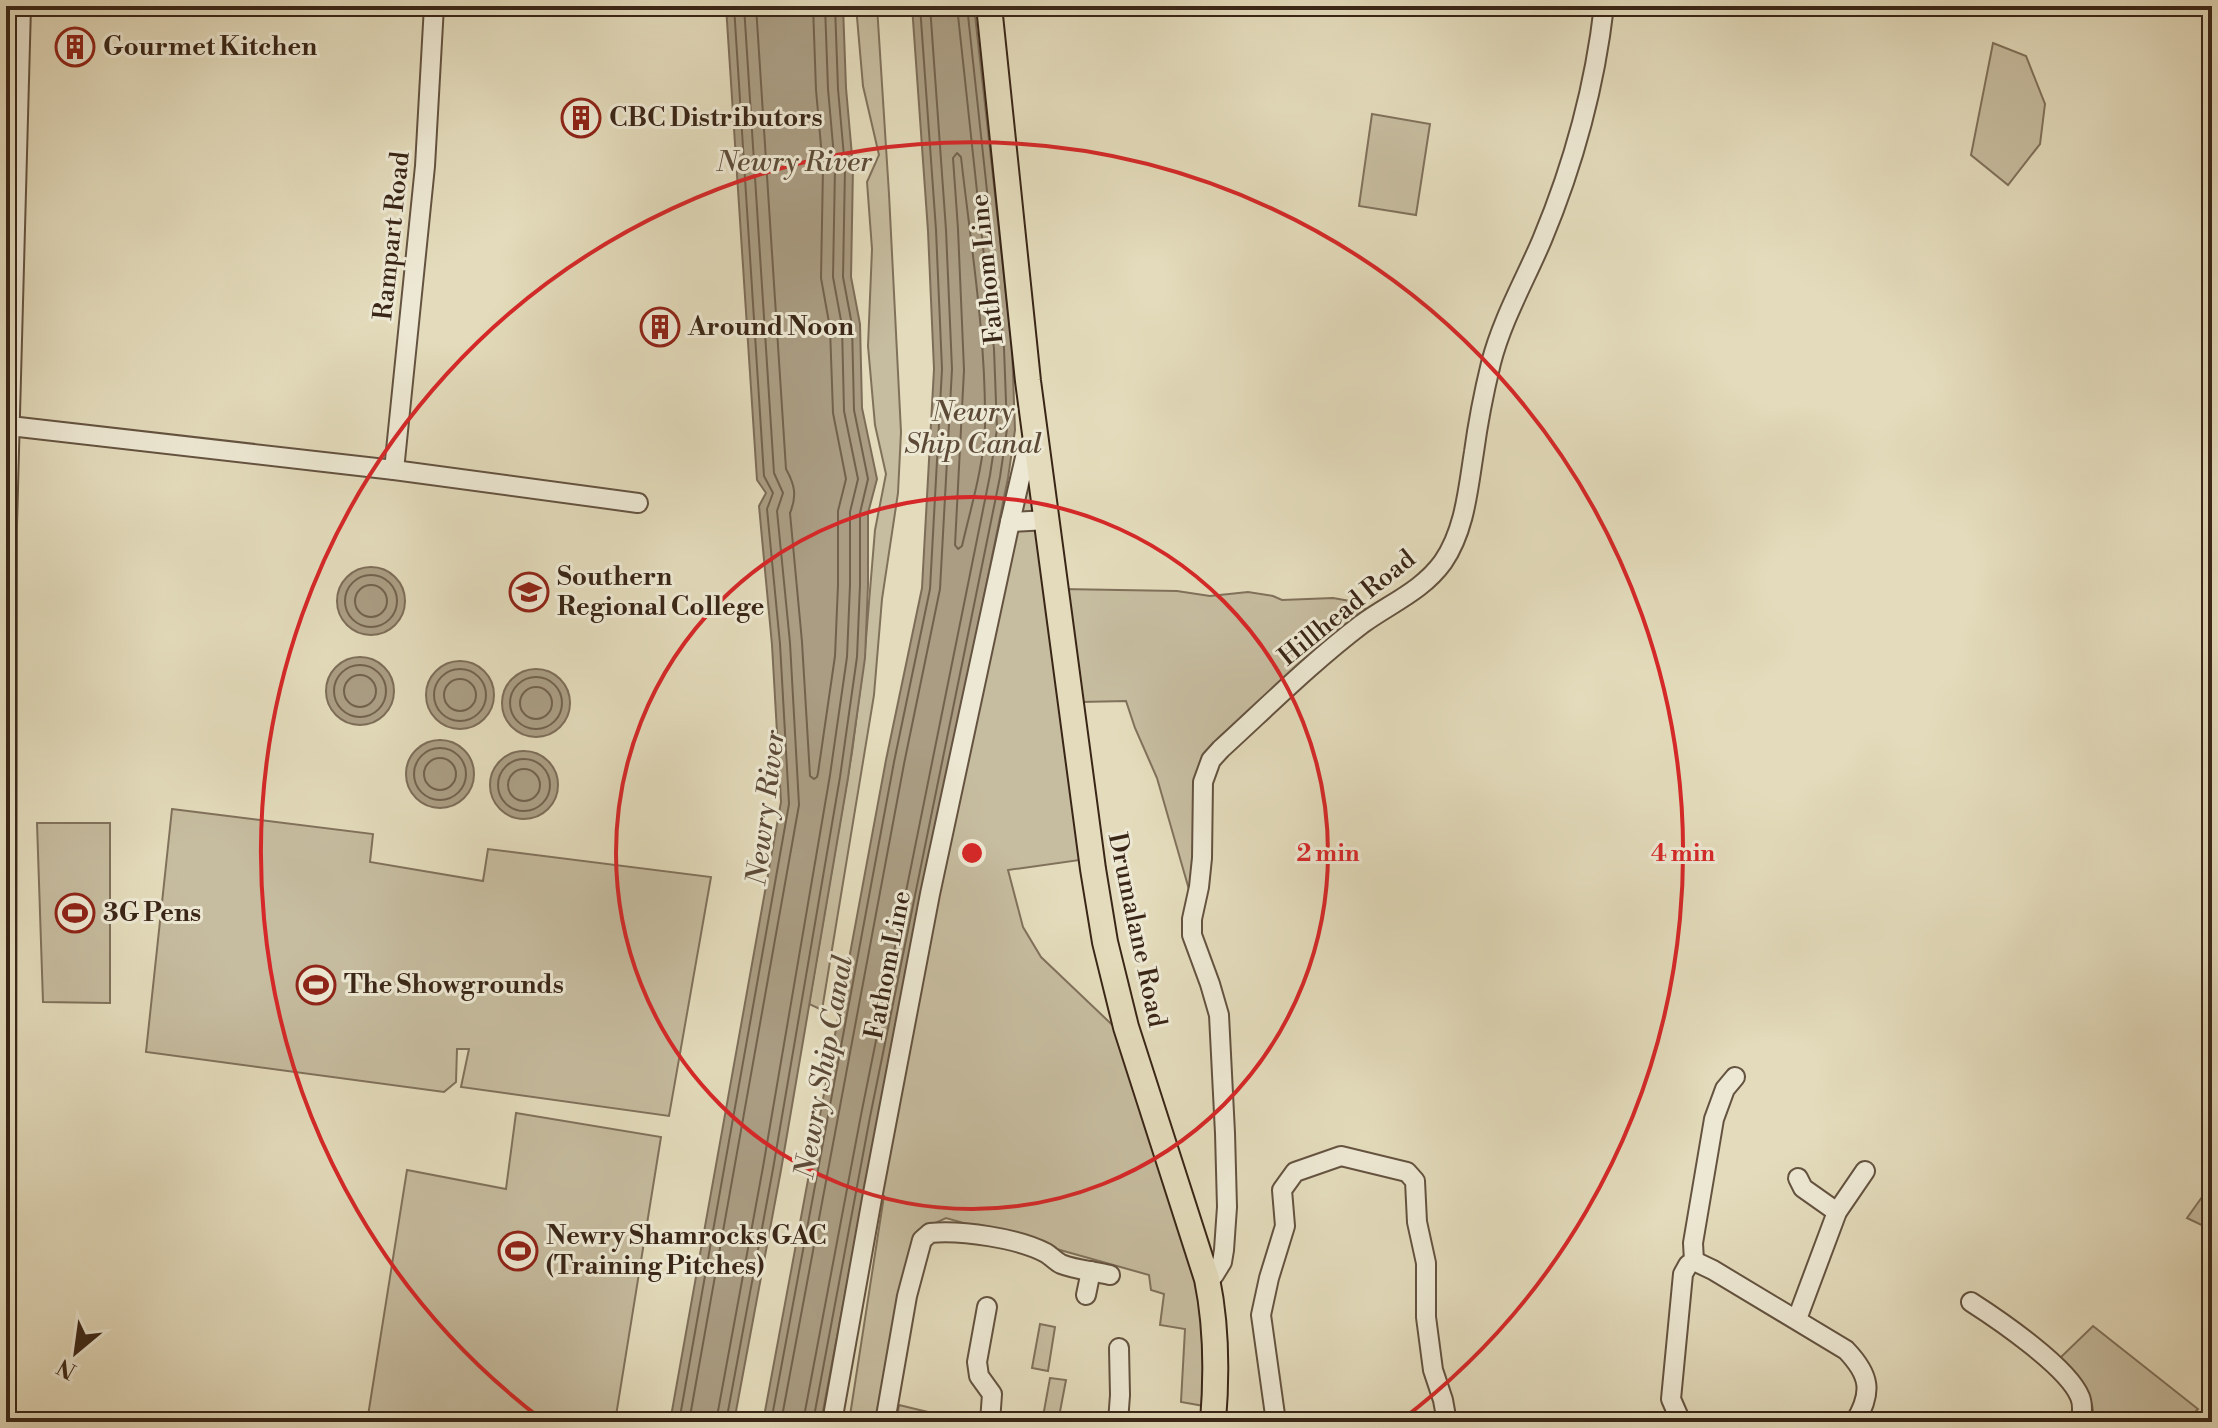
<svg xmlns="http://www.w3.org/2000/svg" width="2218" height="1428" font-family="'Libre Bodoni',serif">
	<style>
		.green { fill: #c6bc9f; stroke: #80715b; stroke-width: 2 }
		.water { fill: #aa9d83; stroke: #7d6d58; stroke-width: 2 }
		.lines { fill: none; stroke-linecap: round; stroke-linejoin: round }
		.shore { stroke: #72624d; stroke-width: 2 }
		.minor-casing { stroke: #645340; stroke-width: 22 }
		.major-casing { stroke: #3a2617; stroke-width: 28 }
		.minor { stroke: #ede8d3; stroke-width: 18 }
		.major { stroke: #e3dbbb; stroke-width: 24 }
		.ring { fill: none; stroke: #d62828; stroke-width: 4 }
		.labels { text-anchor: middle; dominant-baseline: central; stroke-width: 6; stroke-linejoin: round; paint-order: stroke }
		.poi-label { font-size: 26px; font-weight: bold; fill: #3a2617; stroke: #ede8d3; text-anchor: start }
		.street-label { font-size: 26px; fill: #3a2617; stroke: #ede8d3 }
		.water-label { font-size: 28px; font-style: italic; fill: #5c4a37; stroke: #ede8d3 }
		.centre { fill: #d62828; stroke: #ede8d3; stroke-width: 4 }
		.ring-label { font-size: 24px; text-anchor: middle; font-weight: bold; fill: #d62828; stroke: #ede8d3; stroke-width: 6; stroke-linejoin: round; paint-order: stroke }
	</style>
	<rect width="100%" height="100%" fill="#e3dbbb"/>
	<filter id="stains"><feTurbulence type="fractalNoise" baseFrequency=".0025" numOctaves="4"/><feColorMatrix values="0 0 0 0 .2 0 0 0 0 .09 0 0 0 0 .02 0 0 0 .5 -.17"/></filter>
	<radialGradient id="worn" r=".72"><stop offset=".6" stop-color="#630" stop-opacity="0"/><stop offset="1" stop-color="#630" stop-opacity=".3"/></radialGradient>
	<g class="green">
		<polygon points="856,6 877,6 889,194 901,432 898,493 882,599 874,695 822,1010 809,1004 852,752 865,651 875,530 886,474 875,425 868,346 872,249 867,182 879,155 863,86"/>
		<polygon points="1993,43 2026,56 2045,104 2040,144 2008,185 1971,155"/>
		<polygon points="1372,114 1430,124 1416,215 1359,206"/>
		<polygon points="1028,447 1080,860 1008,870 1023,927 1041,957 1126,1038 1197,1284 1209,1377 1204,1406 1181,1402 1185,1329 1160,1325 1164,1294 1151,1290 1149,1275 946,1218 924,1228 914,1236 890,1344 875,1422 849,1422 884,1196 873,1193"/>
		<polygon points="1062,589 1177,591 1210,596 1248,592 1273,596 1282,600 1333,598 1350,601 1368,610 1216,754 1192,900 1157,778 1135,728 1126,701 1081,702"/>
		<polygon points="172,809 373,834 370,862 483,881 488,849 711,877 669,1116 461,1087 469,1049 457,1049 456,1082 444,1092 146,1052"/>
		<polygon points="37,823 110,823 110,1003 43,1002"/>
		<polygon points="516,1113 661,1137 615,1422 367,1422 407,1170 506,1189"/>
		<polygon points="2212,1183 2212,1230 2187,1218"/>
		<polygon points="1040,1324 1055,1327 1048,1371 1032,1368"/>
		<path d="M2093,1326l105,83 -12,13h-93c3,-28 -16,-45 -33,-64z"/>
		<polygon points="1050,1378 1066,1380 1058,1422 1042,1422"/>
		<polygon points="899,1405 928,1412 926,1422 900,1422 897,1417"/>
	</g>
	<g class="water">
		<polygon points="726,6 843,6 846,88 853,167 851,277 860,324 862,408 877,479 868,513 868,585 865,658 848,778 781,1170 734,1422 670,1422 781,802 772,645 759,506 766,493 757,480"/>
		<polygon points="912,6 974,6 1012,347 1015,430 1008,478 878,1119 821,1422 763,1422 886,760 922,588 934,369 928,231"/>
		<circle cx="371" cy="601" r="34"/>
		<circle cx="360" cy="691" r="34"/>
		<circle cx="460" cy="695" r="34"/>
		<circle cx="536" cy="703" r="34"/>
		<circle cx="440" cy="774" r="34"/>
		<circle cx="524" cy="785" r="34"/>
	</g>
	<g class="lines">
		<g class="shore">
			<path d="M756,6l30,463c9,16 11,27 4,44l12,129 8,134 4,3 3,-2 1,-4 17,-117 3,-71v-74l8,-32 -13,-66 -3,-85 -9,-50 2,-110 -7,-78 -3,-84"/>
			<path d="M957,153l4,4c10,89 25,179 24,268 -1,40 -14,82 -23,121l-4,3 -3,-4 9,-175 -6,-141 -5,-71z"/>
			<circle cx="371" cy="601" r="26"/>
			<circle cx="371" cy="601" r="16"/>
			<circle cx="360" cy="691" r="26"/>
			<circle cx="460" cy="695" r="26"/>
			<circle cx="360" cy="691" r="16"/>
			<circle cx="536" cy="703" r="26"/>
			<circle cx="460" cy="695" r="16"/>
			<circle cx="536" cy="703" r="16"/>
			<circle cx="440" cy="774" r="26"/>
			<circle cx="440" cy="774" r="16"/>
			<circle cx="524" cy="785" r="26"/>
			<circle cx="524" cy="785" r="16"/>
			<polyline points="679,1422 789,804 780,644 767,509 773,493 764,476 734,6"/>
			<polyline points="689,1422 799,805 790,643 777,511 783,493 774,473 744,6"/>
			<polyline points="716,1422 763,1167 830,775 847,657 850,585 850,512 858,479 844,411 842,326 833,277 835,168 828,89 825,6"/>
			<polyline points="726,1422 773,1169 840,777 857,657 860,585 860,513 868,479 854,410 852,325 843,277 845,168 838,89 835,6"/>
			<polyline points="771,1422 894,762 930,589 942,369 936,230 920,6"/>
			<polyline points="781,1422 904,764 940,589 952,369 946,230 930,6"/>
			<polyline points="803,1422 861,1115 990,475 997,429 994,349 957,6"/>
			<polyline points="813,1422 870,1117 1000,477 1007,429 1004,348 967,6"/>
		</g>
		<g class="minor-casing">
			<g id="minor">
				<polyline points="10,426 394,470 638,503"/>
				<polyline points="394,470 425,166 434,6"/>
				<polyline points="1010,522 1048,520"/>
				<polyline points="1798,1178 1803,1188 1837,1212"/>
				<polyline points="1694,1261 1693,1243 1714,1119 1725,1089 1735,1077"/>
				<path d="M1207,1279l7,-4 8,-13 2,-12 3,-43 -2,-74 -6,-118 -9,-31 -18,-49v-16l7,-32 3,-29 1,-76 8,-22 10,-11c46,-42 91,-87 141,-125 29,-21 60,-33 81,-62 22,-32 25,-73 31,-110 4,-30 10,-60 17,-89 11,-43 34,-83 51,-123 31,-74 53,-155 62,-234"/>
				<polyline points="1086,1295 1091,1271"/>
				<path d="M1971,1302c28,18 97,65 109,95 3,7 2,18 1,25"/>
				<polyline points="987,1307 977,1362 979,1376 992,1394 990,1422"/>
				<polyline points="1797,1319 1837,1212 1865,1171"/>
				<polyline points="6,1373 7,525 21,6"/>
				<polyline points="832,1422 873,1193 930,894 1010,522 1027,449 1036,439"/>
				<path d="M885,1422l22,-126 15,-56 8,-7c31,-3 88,5 116,20 5,3 9,8 15,11 15,6 33,7 49,11"/>
				<polyline points="1118,1422 1120,1395 1119,1348"/>
				<polyline points="1276,1422 1261,1315 1269,1278 1285,1226 1282,1190 1295,1172 1341,1156 1407,1172 1415,1181 1417,1222 1426,1263 1426,1317 1433,1370 1443,1400 1447,1422"/>
				<path d="M1681,1422l-10,-23 12,-125 5,-9 6,-4 19,9 133,80c24,25 27,42 9,72"/>
			</g>
		</g>
		<g class="major-casing">
			<path id="major" d="M989,6l39,375 65,488 12,73 21,85 81,252c10,48 10,94 6,143"/>
		</g>
		<use href="#minor" class="minor"/>
		<use href="#major" class="major"/>
	</g>
	<g class="ring">
		<circle cx="972" cy="853" r="356"/>
		<path d="M544 1421A711 711 0 1 1 1400 1421"/>
	</g>
	<defs>
		<g id="building-ring" transform="scale(2)"><circle r="9.5" fill="#ede8d3" stroke="#8f2418" stroke-width="1.5"/><path d="M-4-6H4V6H1V3H-1V6H-4ZM-2.5-4.3h1.7v1.8h-1.7ZM.8-4.3h1.7v1.8H.8ZM-2.5-1h1.7V.8h-1.7ZM.8-1h1.7V.8H.8Z" fill="#8f2418"/></g>
		<g id="university-ring" transform="scale(2)"><circle r="9.5" fill="#ede8d3" stroke="#8f2418" stroke-width="1.5"/><path d="M0-5L7-2L0 1L-7-2ZM-4 1L0 2.5L4 1V4Q0 6-4 4Z" fill="#8f2418"/></g>
		<g id="stadium-ring" transform="scale(2)"><circle r="9.5" fill="#ede8d3" stroke="#8f2418" stroke-width="1.5"/><path d="M0-5a6.5 5 0 1 0 0 10a6.5 5 0 1 0 0-10ZM-3.5-1.8h7v3.6h-7Z" fill="#8f2418"/></g>
	</defs>
	<g fill-rule="evenodd">
		<use href="#building-ring" x="75" y="47"/>
		<use href="#building-ring" x="581" y="118"/>
		<use href="#building-ring" x="660" y="327"/>
		<use href="#university-ring" x="529" y="592"/>
		<use href="#stadium-ring" x="75" y="913"/>
		<use href="#stadium-ring" x="316" y="985"/>
		<use href="#stadium-ring" x="518" y="1251"/>
	</g>
	<g class="labels">
		<g class="poi-label">
			<text x="103" y="47">Gourmet Kitchen</text>
			<text x="609" y="118">CBC Distributors</text>
			<text x="688" y="327">Around Noon</text>
			<text x="557" y="577">Southern<tspan x="557" dy="30">Regional College</tspan></text>
			<text x="103" y="913">3G Pens</text>
			<text x="344" y="985">The Showgrounds</text>
			<text x="546" y="1236">Newry Shamrocks GAC<tspan x="546" dy="30">(Training Pitches)</tspan></text>
		</g>
		<g class="street-label">
			<text transform="translate(392 236) rotate(-84)">Rampart Road</text>
			<text transform="translate(987 269) rotate(-96)">Fathom Line</text>
			<text transform="translate(1347 608) rotate(-39)">Hillhead Road</text>
			<text transform="translate(1137 930) rotate(78)">Drumalane Road</text>
			<text transform="translate(888 965) rotate(-79)">Fathom Line</text>
		</g>
		<g class="water-label">
			<text x="794" y="162">Newry River</text>
			<text x="973" y="412">Newry<tspan x="973" dy="32">Ship Canal</tspan></text>
			<text transform="translate(766 808) rotate(-83)">Newry River</text>
			<text transform="translate(824 1067) rotate(-80)">Newry Ship Canal</text>
		</g>
	</g>
	<circle cx="972" cy="853" r="12" class="centre"/>
	<g class="ring-label">
		<text x="1328" y="861">2 min</text>
		<text x="1683" y="861">4 min</text>
	</g>
	<rect width="2218" height="1428" fill="none" stroke="#e3dbbb" stroke-width="32"/>
	<rect x="8" y="8" width="2202" height="1412" fill="none" stroke="#3a2617" stroke-width="4"/>
	<rect x="16" y="16" width="2186" height="1396" fill="none" stroke="#3a2617" stroke-width="2"/>
	<g transform="translate(76 1352) rotate(209)" stroke="#ede8d3" stroke-width="6" paint-order="stroke">
	<path d="M0-6L14 30L0 20L-14 30Z" fill="#3a2617"/>
	<text y="-12" font-size="22" font-weight="bold" text-anchor="middle" fill="#3a2617">N</text>
	</g>
	<rect width="100%" height="100%" filter="url(#stains)"/>
	<rect width="100%" height="100%" fill="url(#worn)"/>
</svg>
